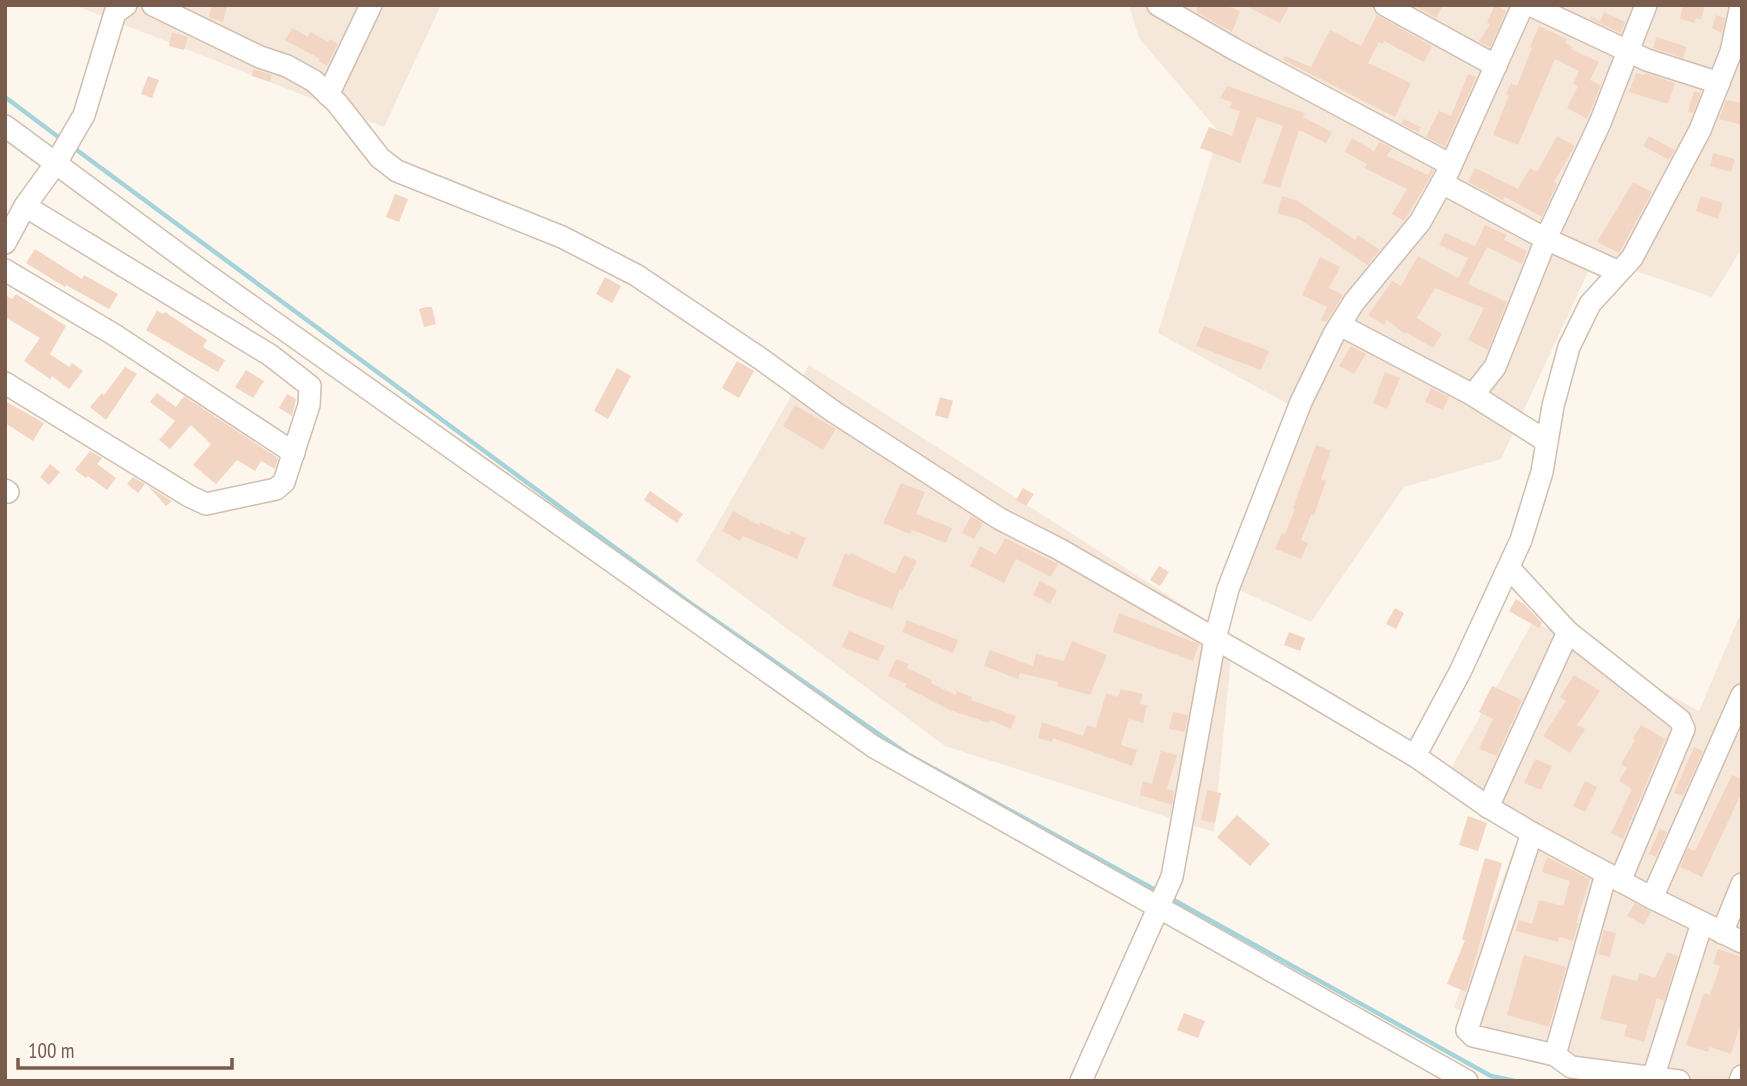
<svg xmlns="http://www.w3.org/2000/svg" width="1747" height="1086" font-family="'PT Sans Narrow',sans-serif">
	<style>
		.residential { fill: #f5e8da }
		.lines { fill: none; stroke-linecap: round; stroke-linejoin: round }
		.stream { stroke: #a5d3da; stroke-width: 4.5 }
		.building { fill: #f3d5c3 }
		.minor-casing { stroke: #d1beb0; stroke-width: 24 }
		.minor { stroke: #fff; stroke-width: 21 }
	</style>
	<rect width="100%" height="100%" fill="#fdf6ec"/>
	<g class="residential">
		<polygon points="74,5 441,5 384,127"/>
		<polygon points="1129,5 1742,5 1742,248 1712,297 1595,257 1501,459 1404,487 1311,622 1232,587 1297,409 1158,333 1219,132 1139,38"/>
		<polygon points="809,365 1233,637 1214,832 945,746 696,561"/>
		<polygon points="1742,610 1742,1081 1575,1081 1454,1007 1518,839 1441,786 1533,621 1699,711"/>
	</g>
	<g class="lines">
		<g class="stream">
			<polyline points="5,97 61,139"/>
			<polyline points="74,148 686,600 909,755 1159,892"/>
			<polyline points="1170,898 1491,1076 1515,1081"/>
		</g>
	</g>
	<g class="building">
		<polygon points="212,5 227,7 223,22 209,17"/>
		<polygon points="1198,5 1225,5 1240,11 1232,32 1196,12"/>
		<polygon points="1244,5 1290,5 1280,23"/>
		<polygon points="1413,5 1443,5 1436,18"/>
		<polygon points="1495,5 1506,11 1490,47 1479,42 1490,24 1487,22"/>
		<polygon points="1683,5 1705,5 1701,20 1696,18 1695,23 1680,19"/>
		<polygon points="1604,12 1625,22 1621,33 1590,19 1591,16 1600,21"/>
		<polygon points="1377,15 1432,46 1424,62 1384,41 1383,44 1379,42 1368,63 1411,83 1395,117 1283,60 1285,56 1311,67 1330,30 1361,46"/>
		<polygon points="1716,15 1725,18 1722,33 1712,28"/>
		<polygon points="1539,26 1567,39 1565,43 1573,47 1571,49 1599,62 1590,80 1601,85 1587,119 1567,108 1578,86 1573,84 1579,71 1555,59 1518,145 1493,135 1509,95 1506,94 1511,83 1517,86 1532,48 1530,47"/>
		<polygon points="292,28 308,37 310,32 329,42 330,39 338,44 327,66 318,61 320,59 285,40"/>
		<polygon points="172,32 188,37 184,50 169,46"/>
		<polygon points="1656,37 1687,47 1683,58 1653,48"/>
		<polygon points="254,69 272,75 270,82 252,76"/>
		<polygon points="1636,73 1644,75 1645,73 1675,83 1668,104 1629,92"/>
		<polygon points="1468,74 1476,77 1445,147 1426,137 1439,111 1451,116"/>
		<polygon points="148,76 159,80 152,98 141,94"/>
		<polygon points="1227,86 1305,113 1303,117 1332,132 1326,143 1299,130 1280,188 1263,183 1283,126 1257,117 1240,163 1200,148 1209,127 1232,136 1240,111 1230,108 1232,102 1220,98"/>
		<polygon points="1694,91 1701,93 1693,113 1688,112"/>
		<polygon points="1726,100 1742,103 1742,125 1719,119"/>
		<polygon points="1404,119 1421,127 1418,132 1401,124"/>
		<polygon points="1557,136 1575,146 1554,182 1557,184 1542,217 1505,197 1503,200 1468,182 1475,168 1518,189 1530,168 1537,172"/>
		<polygon points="1649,136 1675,150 1669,160 1643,146"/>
		<polygon points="1352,138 1374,151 1379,142 1392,148 1387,156 1428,175 1431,169 1434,171 1404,221 1392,214 1407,189 1365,168 1367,164 1345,152"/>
		<polygon points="1713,153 1735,159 1731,172 1710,166"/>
		<polygon points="1633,182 1652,192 1619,253 1597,242"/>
		<polygon points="395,194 408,199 399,222 386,217"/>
		<polygon points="1282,196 1298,201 1355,240 1358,235 1380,250 1367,265 1301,220 1277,213"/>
		<polygon points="1701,196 1723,203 1718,219 1696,211"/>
		<polygon points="1485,225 1507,235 1504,240 1527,251 1522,264 1487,247 1468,284 1507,302 1488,350 1468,340 1484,308 1435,288 1417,318 1442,334 1433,348 1406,332 1405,334 1387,320 1384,325 1368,315 1392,281 1401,286 1418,256 1458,278 1468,258 1439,245 1445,233 1475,246"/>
		<polygon points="35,249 82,279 84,275 118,294 109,309 66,285 65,287 26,263"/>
		<polygon points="1320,257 1340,267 1329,288 1343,295 1326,322 1321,320 1327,307 1302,295"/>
		<polygon points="605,277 621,286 612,303 596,294"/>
		<polygon points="16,294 66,326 50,354 69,367 72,363 83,371 69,389 52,376 50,379 24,361 40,338 5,317 5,295 12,299"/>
		<polygon points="427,307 432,307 436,324 424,327 419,309"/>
		<polygon points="157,311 163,314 165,312 207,340 203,347 225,360 218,372 146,330"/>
		<polygon points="1204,326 1269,351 1261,370 1196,346"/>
		<polygon points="1351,346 1366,354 1354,374 1339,366"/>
		<polygon points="737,361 754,371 739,398 722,388"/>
		<polygon points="125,367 137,374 106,420 90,407 102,393 104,395"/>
		<polygon points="617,368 631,376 608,419 594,411"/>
		<polygon points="246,370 264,381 253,398 235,387"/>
		<polygon points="1385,372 1400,378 1387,409 1373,403"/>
		<polygon points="1431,388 1449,397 1443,410 1425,402"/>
		<polygon points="157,393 176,407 184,396 278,458 275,469 261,461 255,471 237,460 216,484 193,465 211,444 191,425 170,449 159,440 175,421 150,402"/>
		<polygon points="287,394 296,399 292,416 279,408"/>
		<polygon points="940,397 953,401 948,419 935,415"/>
		<polygon points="5,401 44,423 33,441 5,423"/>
		<polygon points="795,405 836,429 823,450 783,426"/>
		<polygon points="1316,445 1331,450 1321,479 1326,481 1314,515 1311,515 1301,540 1308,543 1301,559 1275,549 1282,533 1285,534 1295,509 1293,509 1296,499"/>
		<polygon points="90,451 102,458 97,464 116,478 107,490 88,476 86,478 75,470"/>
		<polygon points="50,464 60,472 49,485 40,477"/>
		<polygon points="133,477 145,484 138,493 127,484"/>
		<polygon points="901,483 925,492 916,514 952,528 946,543 912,530 910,534 883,523"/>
		<polygon points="148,486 172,501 166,506"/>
		<polygon points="1023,488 1034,494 1026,506 1016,500"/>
		<polygon points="650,491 683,514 677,523 644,500"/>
		<polygon points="733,511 759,525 760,522 789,535 791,531 806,538 797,559 743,536 740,541 722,531"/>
		<polygon points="971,516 983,523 974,539 962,533"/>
		<polygon points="1005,538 1058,564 1051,577 1016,559 1004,583 970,566 980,546 996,555"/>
		<polygon points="845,553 850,556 851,553 895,574 904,555 917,561 902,591 900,589 892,609 832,586"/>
		<polygon points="1159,566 1169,572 1160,586 1150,580"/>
		<polygon points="1040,581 1057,590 1050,604 1033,595"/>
		<polygon points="1516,599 1524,604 1542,623 1539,628 1509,611"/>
		<polygon points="1395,608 1404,613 1396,629 1386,624"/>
		<polygon points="1119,613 1199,644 1193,661 1113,632"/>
		<polygon points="907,620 958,640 953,653 902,632"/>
		<polygon points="849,631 885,646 878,661 842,647"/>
		<polygon points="1289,632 1305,638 1300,651 1284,645"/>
		<polygon points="1072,641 1107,655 1090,695 1057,686 1058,682 1020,673 1018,679 984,666 990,650 1033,666 1036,654 1064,661"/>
		<polygon points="896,659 909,664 907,668 932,680 931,683 956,695 957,691 972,697 971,700 1016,716 1011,729 990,720 989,723 950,710 905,687 907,684 888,676"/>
		<polygon points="1574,675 1600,691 1577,725 1585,729 1570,753 1543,736 1566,701 1560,697"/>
		<polygon points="1492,686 1522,700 1497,756 1479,749 1493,719 1479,712"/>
		<polygon points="1121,689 1143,694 1140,704 1147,705 1143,723 1129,719 1121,745 1137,750 1132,766 1053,738 1052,742 1038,738 1042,722 1083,736 1087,725 1096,728 1106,693 1118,697"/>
		<polygon points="1173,712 1188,715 1185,732 1169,729"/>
		<polygon points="1641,725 1665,739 1623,839 1611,833 1632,789 1619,781 1627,768 1621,764 1635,740 1633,738"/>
		<polygon points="1694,747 1703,751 1683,796 1674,793"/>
		<polygon points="1161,751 1177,755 1167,789 1174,791 1172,805 1140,795 1143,781 1152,784"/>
		<polygon points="1535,759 1552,766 1541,790 1524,783"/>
		<polygon points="1732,775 1742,779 1742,792 1702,877 1680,867 1688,848 1695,851"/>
		<polygon points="1585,781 1597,787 1585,812 1573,806"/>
		<polygon points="1207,790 1221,793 1215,823 1201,820"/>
		<polygon points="1237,815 1270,844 1250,866 1217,837"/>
		<polygon points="1468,816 1487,823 1478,851 1459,845"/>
		<polygon points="1660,829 1667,832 1656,857 1649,854"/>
		<polygon points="1547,857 1590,879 1576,923 1578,923 1573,941 1560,937 1558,942 1516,931 1519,920 1532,924 1539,900 1563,906 1570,881 1542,872"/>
		<polygon points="1485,858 1502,863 1466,992 1447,984 1465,940 1462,940"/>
		<polygon points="1635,903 1651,912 1644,925 1627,916"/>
		<polygon points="1604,930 1616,933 1610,957 1598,954"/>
		<polygon points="1718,949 1742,957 1742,1020 1731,1054 1710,1047 1708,1052 1686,1045 1704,993 1710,995 1720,966 1713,964"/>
		<polygon points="1667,952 1678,956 1664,1001 1657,998 1644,1042 1624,1036 1627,1025 1600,1019 1612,975 1637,981 1640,973 1655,978"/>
		<polygon points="1524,955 1566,967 1549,1027 1507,1015"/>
		<polygon points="1184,1013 1205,1021 1198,1038 1177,1030"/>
	</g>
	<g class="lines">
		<g class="minor-casing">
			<g id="minor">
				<polyline points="153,5 260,57 287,66 314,81 337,103 380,158 397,171 562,237 636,275 761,359 834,412 1000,519 1059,549 1292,683 1415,756 1488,807 1532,833 1652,898 1742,942"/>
				<polyline points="1158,5 1234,49 1451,165"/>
				<polyline points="1385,5 1496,66"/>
				<polyline points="1530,5 1647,60 1719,83"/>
				<polyline points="328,95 371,5"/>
				<polyline points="5,126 203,272 874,747 1467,1081"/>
				<polyline points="1442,183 1546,239 1619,272"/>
				<polyline points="5,243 25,206 56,163 84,115 115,13 126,5"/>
				<polyline points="5,270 113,334 294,453"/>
				<polyline points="1340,325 1473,395 1546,441"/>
				<polyline points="5,383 189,496 206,504 276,489 284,482 309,405 310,386 270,355 25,206"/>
				<polyline points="1473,395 1495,367 1549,232 1600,123 1646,5"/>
				<polyline points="5,490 8,492"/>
				<polyline points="1509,568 1568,632 1680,720 1684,729 1620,881"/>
				<polyline points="1415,756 1460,672 1521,540 1542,472 1553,406 1569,347 1590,304 1632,258 1700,130 1731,52 1741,5"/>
				<polyline points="1488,807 1568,632"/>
				<polyline points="1532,833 1467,1030 1473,1036 1555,1055 1571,1067 1679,1081"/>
				<polyline points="1652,898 1742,695"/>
				<polyline points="1722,933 1742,884"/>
				<polyline points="1555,1055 1606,874"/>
				<polyline points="1653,1078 1702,923"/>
				<polyline points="1081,1081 1172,877 1215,639 1228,589 1301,402 1334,334 1354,302 1420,222 1448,172 1523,5"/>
				<polyline points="1740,1081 1742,1076"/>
			</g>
		</g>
		<use href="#minor" class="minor"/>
	</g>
	<rect width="1747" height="1086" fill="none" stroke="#7a5c4d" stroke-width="14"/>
	<path d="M18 1058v10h214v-10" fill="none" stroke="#7a5c4d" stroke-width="3.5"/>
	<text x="28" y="1058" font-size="21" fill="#7a5c4d" stroke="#fffaf3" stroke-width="5" paint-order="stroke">100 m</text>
</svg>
